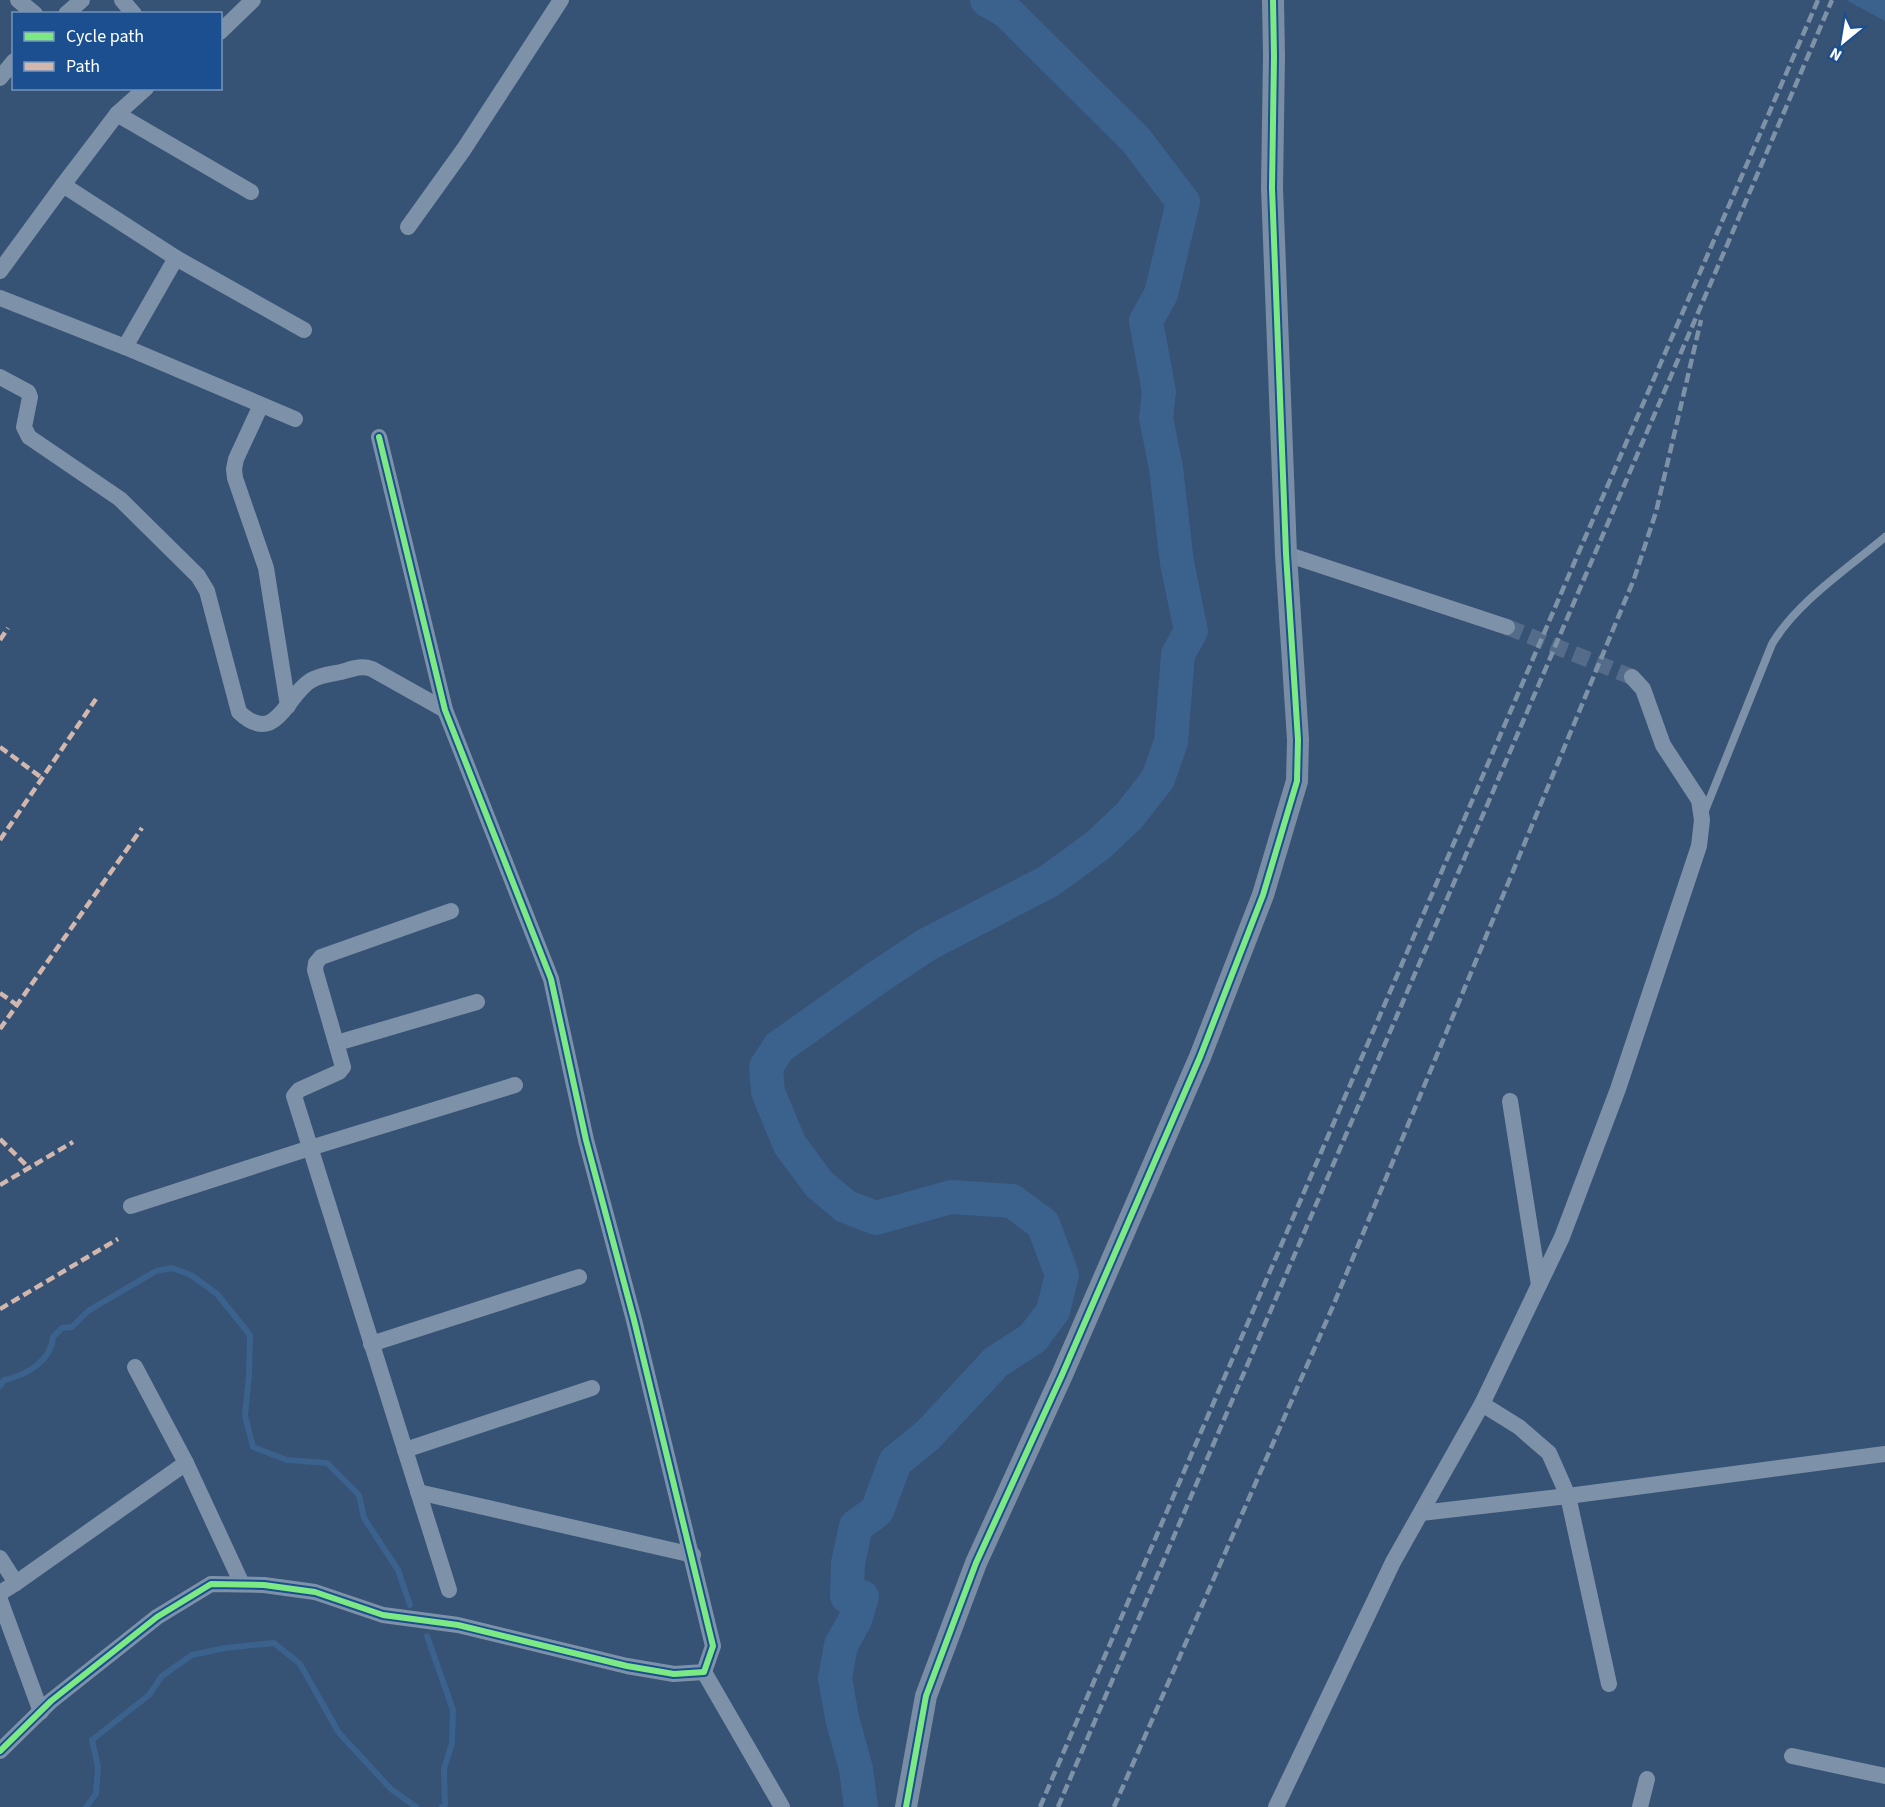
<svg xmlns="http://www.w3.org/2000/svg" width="1885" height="1807" font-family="'Source Sans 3',sans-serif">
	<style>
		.water { fill: #3b618d }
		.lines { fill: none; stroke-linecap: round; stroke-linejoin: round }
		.stream { stroke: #3b618d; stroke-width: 6 }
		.river { stroke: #3b618d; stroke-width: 34 }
		.street-tunnel { stroke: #546c89; stroke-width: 16; stroke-dasharray: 16 8; stroke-linecap: butt }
		.lane { stroke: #7d92a8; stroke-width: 8 }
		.street { stroke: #7d92a8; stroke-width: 16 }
		.secondary { stroke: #798da4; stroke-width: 22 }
		.rail { stroke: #7e92a7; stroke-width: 4.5; stroke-dasharray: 10 4.5; stroke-linecap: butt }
		.quiet { stroke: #d1b7ad; stroke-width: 4.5; stroke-dasharray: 9 4.5; stroke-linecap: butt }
		.cycleway-casing { stroke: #1b4f8f; stroke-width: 10 }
		.cycleway { stroke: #7ce984; stroke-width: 6 }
	</style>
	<rect width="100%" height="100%" fill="#365274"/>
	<polygon class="water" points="1846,0 1885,0 1885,21"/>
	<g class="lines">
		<g class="stream">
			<path d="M0,1386l4,-6c23,-5 47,-19 49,-43l9,-9 10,-1 16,-16 68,-40 16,-3 19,7 26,19 33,41 -1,40 -4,41 8,31 34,13 40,3 32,32 5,23 34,52 12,35"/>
			<polyline points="427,1636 453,1710 452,1743 444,1769 445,1805 442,1807"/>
			<polyline points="86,1807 96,1794 98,1767 92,1740 149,1695 162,1676 192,1655 225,1648 274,1643 300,1664 339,1733 391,1789 416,1807"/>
		</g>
		<polyline class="river" points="861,1807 856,1769 842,1718 835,1678 841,1645 855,1620 862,1597 847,1596 848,1563 856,1526 877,1511 895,1462 928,1435 996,1362 1033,1338 1053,1311 1062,1275 1043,1224 1012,1201 951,1197 876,1218 845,1206 819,1184 790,1145 768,1092 766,1067 779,1047 878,977 926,945 1049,881 1097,846 1129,816 1158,779 1171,742 1178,654 1191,631 1177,563 1166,468 1156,418 1159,392 1146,321 1161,294 1183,202 1136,140 1006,11 987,0"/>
		<polyline class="street-tunnel" points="1507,627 1632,677"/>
		<path class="lane" d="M1704,813l68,-169c25,-42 75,-75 113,-107"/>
		<g class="street">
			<polyline points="18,0 35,14"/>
			<polyline points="122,0 134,14"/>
			<polyline points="66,14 82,0"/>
			<polyline points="220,32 253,0"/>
			<polyline points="0,78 14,61"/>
			<polyline points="117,114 251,192"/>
			<polyline points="63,185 176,258 304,330"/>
			<polyline points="408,227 464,149 561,0"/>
			<polyline points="0,271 63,185 117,114 146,88"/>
			<polyline points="0,298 125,347 176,258"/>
			<polyline points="125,347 295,419"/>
			<path d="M0,377l28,15 2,5 -6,30 5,10 91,62 78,77 9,15 32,121c37,35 47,-16 71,-31 9,-6 21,-7 31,-9 11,-3 20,-7 31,-3l73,41"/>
			<polyline points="261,405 236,459 234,469 235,478 266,568 288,706"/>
			<polyline points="1286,554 1507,627"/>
			<polyline points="337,1043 477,1002"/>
			<polyline points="1510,1101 1539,1285"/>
			<polyline points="131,1206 310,1148 515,1085"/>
			<polyline points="371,1344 579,1277"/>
			<polyline points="135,1367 186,1463 242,1584"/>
			<polyline points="1482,1404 1519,1427 1549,1453 1568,1496 1609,1684"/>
			<polyline points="405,1450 592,1388"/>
			<polyline points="418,1492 693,1555"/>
			<polyline points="1421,1513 1568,1496 1885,1454"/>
			<polyline points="0,1558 16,1583"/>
			<polyline points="449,1590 294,1096 299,1090 339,1072 343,1067 315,970 316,963 321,957 451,911"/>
			<polyline points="0,1593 16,1583 186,1463"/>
			<polyline points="0,1600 41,1712"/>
			<polyline points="704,1672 782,1807"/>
			<polyline points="0,1751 51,1701 157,1617 211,1584 264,1585 315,1592 383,1615 458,1625 627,1666 674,1674 704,1672 713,1646 634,1320 586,1140 551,979 445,710 379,437"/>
			<polyline points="1792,1756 1885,1776"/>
			<polyline points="1276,1807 1393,1562 1482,1404 1562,1237 1618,1089 1699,846 1702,820 1699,800 1663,745 1643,689 1632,677"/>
			<polyline points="1640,1807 1647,1779"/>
		</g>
		<polyline class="secondary" points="906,1807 926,1696 976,1563 1062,1375 1200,1057 1263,895 1297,781 1298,740 1286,554 1272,188 1274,56 1273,0"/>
		<g class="rail">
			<polyline points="1040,1807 1578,554 1818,0"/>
			<polyline points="1058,1807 1832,0"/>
			<polyline points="1114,1807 1333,1306 1634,579 1656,512 1701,320"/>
		</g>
		<g class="quiet">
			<polyline points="0,640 8,628"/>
			<polyline points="0,747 42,778"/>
			<polyline points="0,840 96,699"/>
			<polyline points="0,993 17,1005"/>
			<polyline points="0,1029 142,828"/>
			<polyline points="0,1139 29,1168"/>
			<polyline points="0,1185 73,1142"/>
			<polyline points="0,1309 118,1239"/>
		</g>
		<g class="cycleway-casing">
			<g id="cycleway">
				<polyline points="0,1751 51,1701 157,1617 211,1584 264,1585 315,1592 383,1615 458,1625 627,1666 674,1674 704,1672 713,1646 634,1320 586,1140 551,979 445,710 379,437"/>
				<polyline points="906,1807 926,1696 976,1563 1062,1375 1200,1057 1263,895 1297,781 1298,740 1286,554 1272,188 1274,56 1273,0"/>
			</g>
		</g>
		<use href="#cycleway" class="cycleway"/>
	</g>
	<rect x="12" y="12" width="210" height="78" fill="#1b4f8f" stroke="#7695bc" stroke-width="1.5"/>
	<rect x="24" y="32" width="30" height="9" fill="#7ce984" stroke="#7695bc" stroke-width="1.5"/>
	<text x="66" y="42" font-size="18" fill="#ffffff">Cycle path</text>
	<rect x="24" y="62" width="30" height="9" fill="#d1b7ad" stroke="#7695bc" stroke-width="1.5"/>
	<text x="66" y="72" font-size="18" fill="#ffffff">Path</text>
	<g transform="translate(1843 42) rotate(210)" stroke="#1b4f8f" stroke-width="4.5" paint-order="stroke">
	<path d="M0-4.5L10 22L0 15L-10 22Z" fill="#ffffff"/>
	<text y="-9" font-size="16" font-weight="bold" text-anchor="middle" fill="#ffffff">N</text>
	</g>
</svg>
